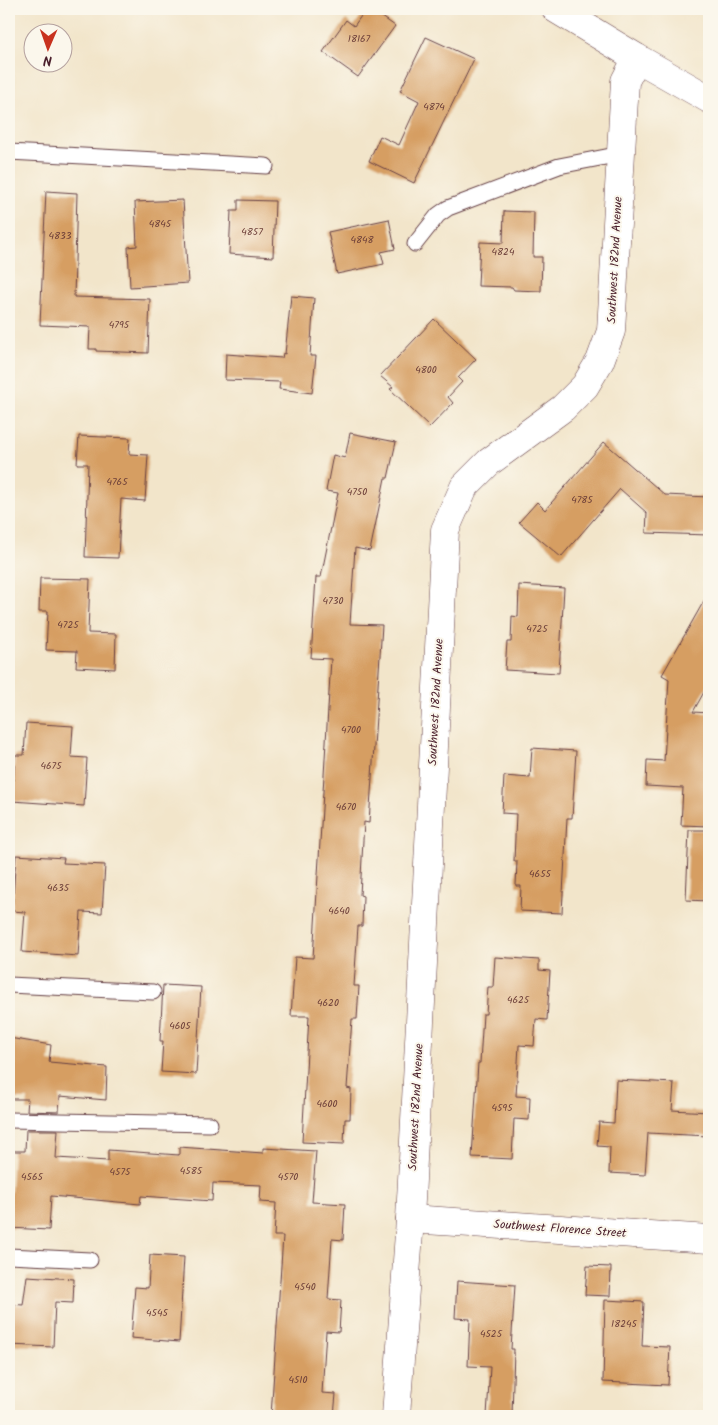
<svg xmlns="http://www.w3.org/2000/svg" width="718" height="1425" font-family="Kalam,sans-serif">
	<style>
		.building { fill: #d69e62 }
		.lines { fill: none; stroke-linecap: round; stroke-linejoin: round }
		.service-casing { stroke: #633d43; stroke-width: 17 }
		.minor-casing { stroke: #633d43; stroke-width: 29 }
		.secondary-casing { stroke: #633d43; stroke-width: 29 }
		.service { stroke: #fff; stroke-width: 15 }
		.minor { stroke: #fff; stroke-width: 28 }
		.secondary { stroke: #fff; stroke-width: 28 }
		.labels { text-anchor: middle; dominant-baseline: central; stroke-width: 4; stroke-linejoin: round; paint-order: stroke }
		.number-label { font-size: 10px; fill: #6d3f39 }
		.street-label { font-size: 12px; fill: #4a1f2b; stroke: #fbf7ec }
	</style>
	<rect width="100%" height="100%" fill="#fbf7ec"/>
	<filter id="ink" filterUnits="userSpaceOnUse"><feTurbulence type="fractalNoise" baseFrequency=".02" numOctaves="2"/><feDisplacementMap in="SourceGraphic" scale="10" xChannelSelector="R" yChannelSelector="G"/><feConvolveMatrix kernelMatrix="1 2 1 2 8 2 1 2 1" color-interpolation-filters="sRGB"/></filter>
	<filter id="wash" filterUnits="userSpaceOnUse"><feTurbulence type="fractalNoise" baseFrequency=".0096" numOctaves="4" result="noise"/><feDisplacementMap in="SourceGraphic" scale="20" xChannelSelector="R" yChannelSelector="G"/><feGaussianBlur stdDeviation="1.12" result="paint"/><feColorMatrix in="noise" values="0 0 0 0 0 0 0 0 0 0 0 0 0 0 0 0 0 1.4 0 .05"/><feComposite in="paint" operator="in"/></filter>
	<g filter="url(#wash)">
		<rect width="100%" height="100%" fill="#f2e5ca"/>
		<g id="blocks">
			<g class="building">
				<polygon points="366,9 371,9 395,26 358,77 323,52 346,20 354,26"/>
				<polygon points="426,37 474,59 414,183 369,161 380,136 399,145 419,101 400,91"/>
				<polygon points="46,191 77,193 74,297 150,299 148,353 96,351 96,349 89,349 90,327 40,325"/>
				<polygon points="183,200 188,283 130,287 128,247 137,246 135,202"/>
				<polygon points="238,200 275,201 273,257 229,254 231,211 238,211"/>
				<polygon points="504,211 534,212 533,257 542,257 541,291 514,290 512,287 478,286 480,242 503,243"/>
				<polygon points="389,219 395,249 381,252 384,264 337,274 328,232"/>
				<polygon points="291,296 314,298 310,356 316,356 312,393 279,389 280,382 225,380 226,354 282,358 283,353 285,354"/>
				<polygon points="434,319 476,359 458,378 462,382 448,397 453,403 430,427 390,389 393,387 380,376"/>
				<polygon points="350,433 396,442 388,478 385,478 370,551 355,548 350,624 382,625 369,823 364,822 360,895 363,896 362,926 358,926 354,986 359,986 357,1019 352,1019 347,1088 351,1089 350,1119 345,1119 344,1144 302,1142 309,1016 291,1016 295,957 313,958 331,659 311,658 316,577 321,577 338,493 326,491 333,455 345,458"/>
				<polygon points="79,436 130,438 129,454 148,455 145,501 121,499 118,558 85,557 88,464 77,464"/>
				<polygon points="604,442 665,495 709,497 709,535 646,533 647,513 620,489 561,557 519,522 537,502 545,510"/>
				<polygon points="40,578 90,579 88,633 116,634 115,669 76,667 77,651 46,650 48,611 39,611"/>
				<polygon points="519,585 564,588 559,673 505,670 507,642 511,642 512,616 518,617"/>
				<polygon points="709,592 709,683 693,712 709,713 709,826 681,825 683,788 646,786 647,760 664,761 669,679 662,675"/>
				<polygon points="26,723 73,726 71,757 87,758 84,806 12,801 15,755 24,755"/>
				<polygon points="532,748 576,751 572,818 567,818 562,913 520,911 521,886 516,886 517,861 514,861 516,814 502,813 504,776 530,778"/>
				<polygon points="689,830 709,830 709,901 686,900"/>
				<polygon points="16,855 64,858 63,863 105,865 102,913 81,912 78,956 22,952 25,912 12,911"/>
				<polygon points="495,957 539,960 539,970 550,971 547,1020 536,1019 534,1046 519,1045 516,1096 530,1097 529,1120 514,1119 512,1159 472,1157 478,1063 480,1063 483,1014 486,1014 488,987 493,987"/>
				<polygon points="163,985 201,987 196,1074 161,1072 163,1041 160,1041"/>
				<polygon points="9,1038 51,1045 49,1062 107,1067 106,1100 60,1096 59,1112 27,1111 28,1099 9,1099"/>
				<polygon points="616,1080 674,1083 672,1110 709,1112 709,1136 648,1133 645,1175 609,1173 610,1147 597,1146 599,1122 614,1123"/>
				<polygon points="26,1130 58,1130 56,1158 108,1161 108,1150 179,1155 179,1147 263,1153 263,1148 316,1151 312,1202 345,1204 343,1240 332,1239 328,1299 341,1300 339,1332 326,1331 322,1393 336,1394 334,1416 271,1416 283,1236 274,1236 276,1203 260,1202 261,1185 213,1183 212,1201 141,1196 140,1204 51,1196 49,1230 9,1228 9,1194 11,1194 13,1151 25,1151"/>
				<polygon points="150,1255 184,1257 179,1342 131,1338 135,1287 148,1288"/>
				<polygon points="587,1266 611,1267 610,1296 585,1295"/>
				<polygon points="27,1276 74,1279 73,1303 55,1302 53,1347 9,1345 9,1304 23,1305"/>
				<polygon points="457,1281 515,1285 511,1349 514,1349 512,1416 487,1416 490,1367 468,1366 470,1319 455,1318"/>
				<polygon points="605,1300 644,1302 642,1346 670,1347 668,1385 603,1382"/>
			</g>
		</g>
	</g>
	<g filter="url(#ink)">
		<use href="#blocks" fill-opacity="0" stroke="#633d43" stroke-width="1"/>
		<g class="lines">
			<g class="service-casing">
				<g id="service">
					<polyline points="9,152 266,166"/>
					<polyline points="415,244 438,215 448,208 559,166 621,154"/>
					<polyline points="9,985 153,992"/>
					<polyline points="9,1120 210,1124"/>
					<polyline points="9,1256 90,1260"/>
				</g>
			</g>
			<g class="minor-casing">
				<g id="minor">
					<polyline points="410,1219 709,1239"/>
					<polyline points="396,1416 410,1219 445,530 464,487 489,462 563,408 585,386 600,361 611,331 625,81 637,58"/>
				</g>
			</g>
			<g class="secondary-casing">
				<polyline id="secondary" points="556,9 637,58 709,99"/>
			</g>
			<use href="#service" class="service"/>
			<use href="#minor" class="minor"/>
			<use href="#secondary" class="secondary"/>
		</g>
	</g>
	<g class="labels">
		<g class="number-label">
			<text x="359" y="39">18167</text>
			<text x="434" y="107">4874</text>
			<text x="160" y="224">4845</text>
			<text x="252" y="232">4857</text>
			<text x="60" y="236">4833</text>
			<text x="362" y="240">4848</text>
			<text x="503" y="252">4824</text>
			<text x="119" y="325">4795</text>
			<text x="426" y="370">4800</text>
			<text x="117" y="482">4765</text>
			<text x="357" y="492">4750</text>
			<text x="582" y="500">4785</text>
			<text x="333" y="601">4730</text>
			<text x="68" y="625">4725</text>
			<text x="537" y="629">4725</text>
			<text x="351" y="730">4700</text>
			<text x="51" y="766">4675</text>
			<text x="346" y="807">4670</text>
			<text x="540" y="874">4655</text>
			<text x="58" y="888">4635</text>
			<text x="339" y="911">4640</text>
			<text x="518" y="1000">4625</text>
			<text x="328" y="1003">4620</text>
			<text x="180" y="1026">4605</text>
			<text x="327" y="1104">4600</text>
			<text x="502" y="1108">4595</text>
			<text x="191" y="1171">4585</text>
			<text x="120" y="1172">4575</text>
			<text x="32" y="1177">4565</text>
			<text x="288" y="1177">4570</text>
			<text x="305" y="1287">4540</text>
			<text x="157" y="1313">4545</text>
			<text x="624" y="1324">18245</text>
			<text x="491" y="1334">4525</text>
			<text x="298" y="1380">4510</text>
		</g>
		<g class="street-label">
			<text transform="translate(615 260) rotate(-87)">Southwest 182nd Avenue</text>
			<text transform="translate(436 702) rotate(-87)">Southwest 182nd Avenue</text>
			<text transform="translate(416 1107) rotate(-87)">Southwest 182nd Avenue</text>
			<text transform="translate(560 1229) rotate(4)">Southwest Florence Street</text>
		</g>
	</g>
	<rect width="718" height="1425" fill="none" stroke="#fbf7ec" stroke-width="30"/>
	<g transform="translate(48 48) rotate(182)"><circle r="24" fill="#fbf7ec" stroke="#b4a19f"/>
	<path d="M0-4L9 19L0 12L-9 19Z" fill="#c8321e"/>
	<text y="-8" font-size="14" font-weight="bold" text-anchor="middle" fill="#4a1f2b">N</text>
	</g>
</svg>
